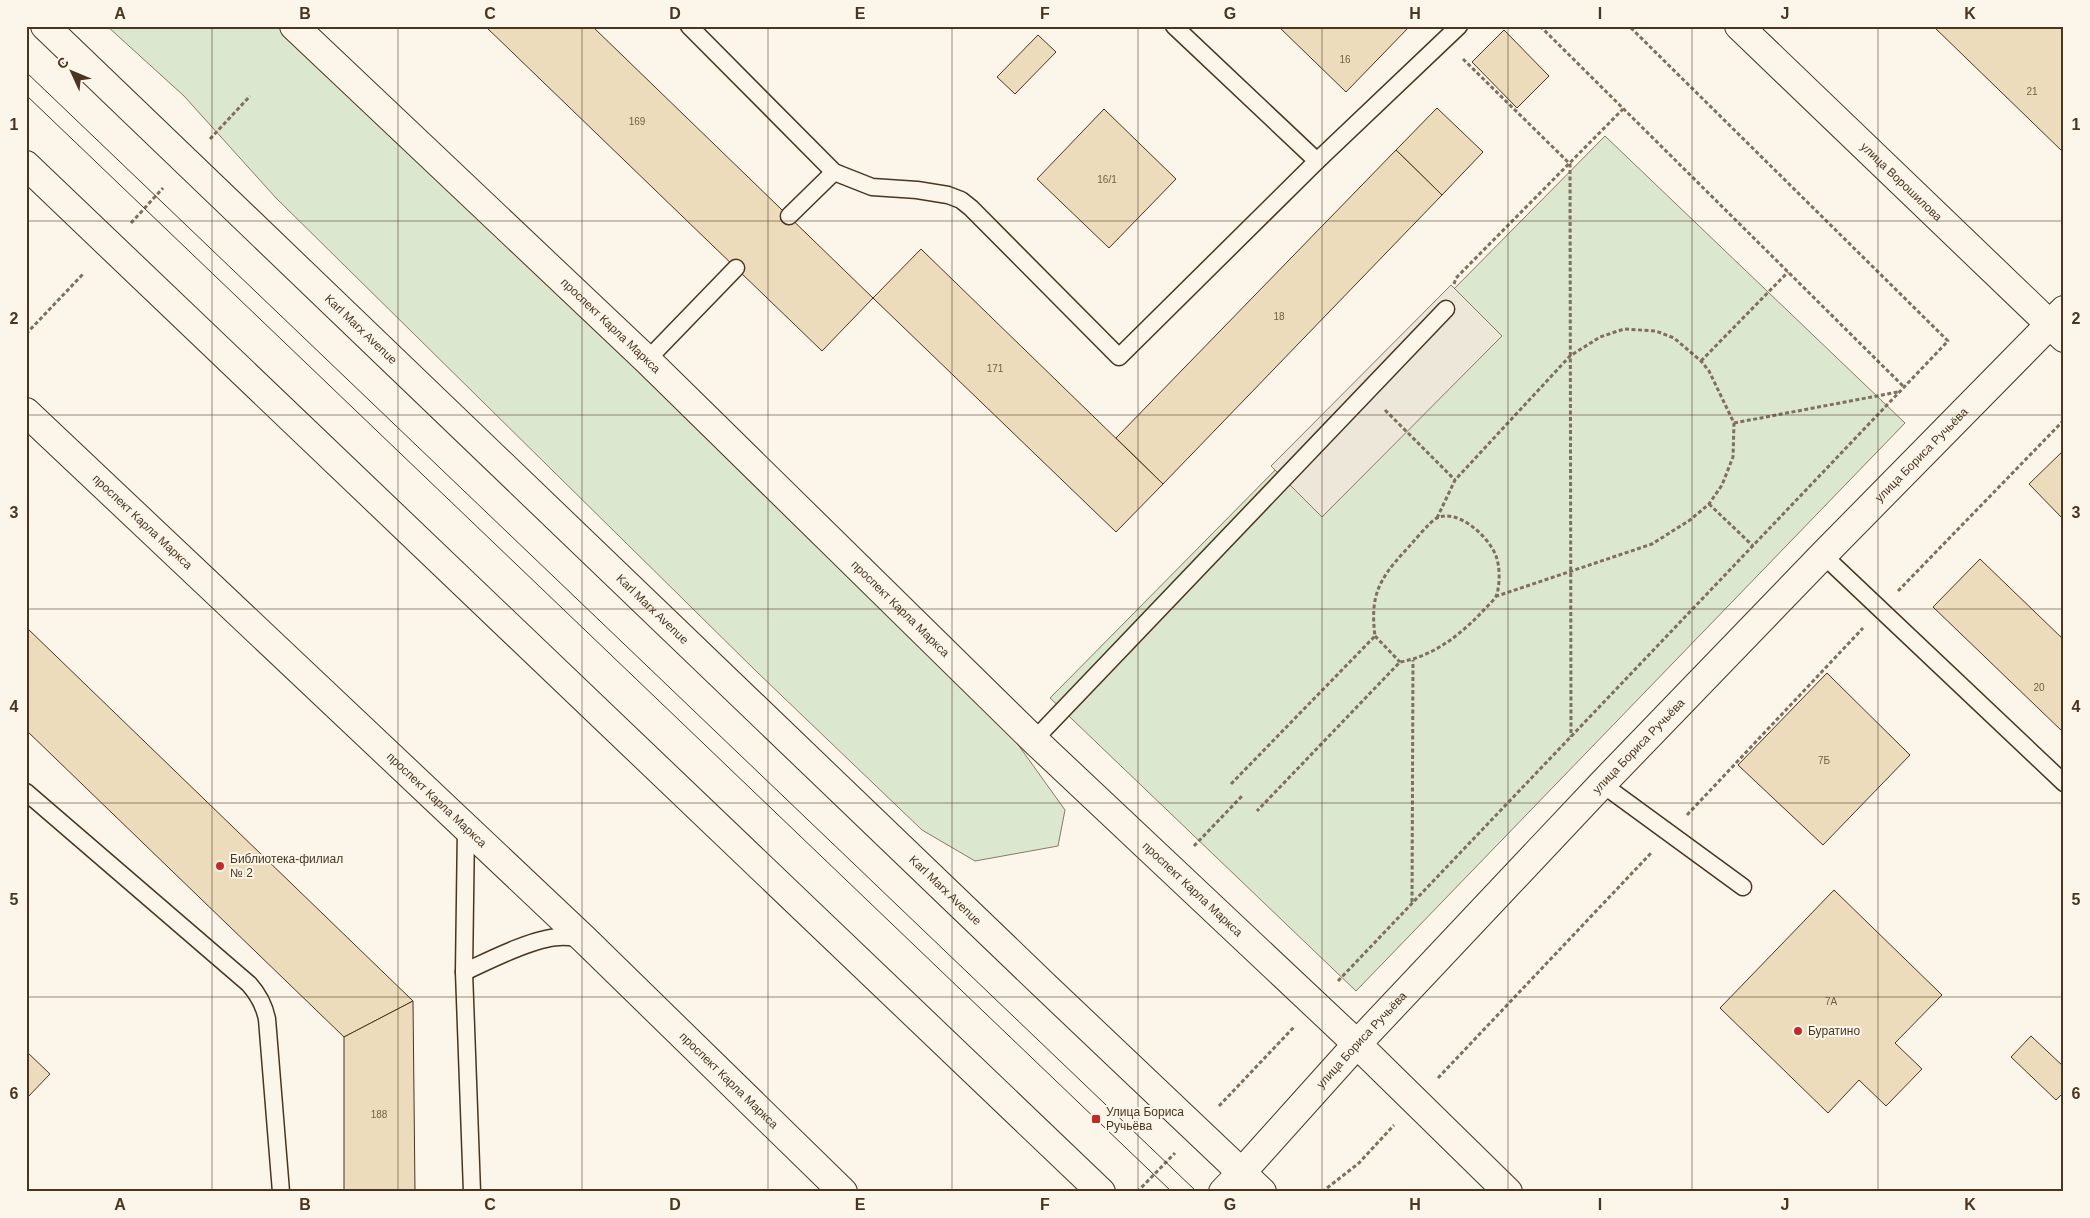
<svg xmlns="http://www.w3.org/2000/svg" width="2090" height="1218" font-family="Arial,sans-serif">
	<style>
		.green { fill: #dce7d0; stroke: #887966 }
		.parking { fill: #ede7d9; stroke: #887966 }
		.building { fill: #ecdcbc; stroke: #4a3520 }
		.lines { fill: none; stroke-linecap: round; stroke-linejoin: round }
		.service-casing { stroke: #4a3520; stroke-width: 19 }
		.minor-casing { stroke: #4a3520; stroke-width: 30 }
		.tertiary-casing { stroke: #4a3520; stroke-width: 30 }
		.secondary-casing { stroke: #4a3520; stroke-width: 30 }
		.path { stroke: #7f6f5c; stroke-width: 3; stroke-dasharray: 4 2.5; stroke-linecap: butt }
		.service { stroke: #fbf6e9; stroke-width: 16 }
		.minor { stroke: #fbf6e9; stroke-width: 28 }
		.tertiary { stroke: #fbf6e9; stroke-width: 28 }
		.secondary { stroke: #fbf6e9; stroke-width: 28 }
		.tram { stroke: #4a3520; stroke-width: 1 }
		.grid { fill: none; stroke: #4a3520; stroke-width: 1; stroke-opacity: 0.55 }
		.poi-dot { fill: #c62828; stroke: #fbf6e9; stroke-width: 2 }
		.labels { text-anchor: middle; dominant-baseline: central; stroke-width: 4; stroke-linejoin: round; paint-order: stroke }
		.number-label { font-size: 10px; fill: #725f47 }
		.street-label { font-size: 12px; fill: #4a3520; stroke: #fbf6e9 }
		.poi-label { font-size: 12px; fill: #4a3520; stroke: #fbf6e9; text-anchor: start }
		.neatline { fill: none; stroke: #4a3520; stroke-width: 2 }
		.grid-label { font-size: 16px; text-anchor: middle; font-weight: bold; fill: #4a3520 }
	</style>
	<rect width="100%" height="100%" fill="#fbf6e9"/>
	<g class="green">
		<polygon points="107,26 278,26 479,215 1009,732 1065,810 1058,846 975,861 922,830 758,673 276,198 184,96"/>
		<polygon points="1605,136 1905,423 1356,991 1050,698"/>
	</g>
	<polygon class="parking" points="1451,285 1502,336 1322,517 1271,466"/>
	<g class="building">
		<polygon points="485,26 592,26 873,298 822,351"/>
		<polygon points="1278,26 1410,26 1346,92"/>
		<polygon points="1933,26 2060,26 2064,30 2064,153"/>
		<polygon points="1504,30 1549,76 1517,108 1472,62"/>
		<polygon points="1038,35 1056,52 1015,94 997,77"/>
		<polygon points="1437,108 1483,152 1442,195 1396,150"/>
		<polygon points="1104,109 1176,179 1109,248 1037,179"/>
		<polygon points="1396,150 1442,195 1163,484 1116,438"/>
		<polygon points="921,249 1163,484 1116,532 873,298"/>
		<polygon points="2064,450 2064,520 2029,484"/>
		<polygon points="1980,559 2064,640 2064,733 1933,607"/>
		<polygon points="26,627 413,1001 344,1037 26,730"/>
		<polygon points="1827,673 1910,755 1823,845 1738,765"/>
		<polygon points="1834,890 1942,995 1895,1043 1922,1069 1886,1106 1859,1080 1828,1113 1720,1008"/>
		<polygon points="413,1001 415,1192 344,1192 344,1037"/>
		<polygon points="2031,1036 2064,1067 2064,1092 2056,1100 2011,1057"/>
		<polygon points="26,1051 50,1074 26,1099"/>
	</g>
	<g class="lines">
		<g class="service-casing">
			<g id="service">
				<polyline points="689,26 834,172 872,187 917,190 948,195 961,200 971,208 1119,357 1317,161 1459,26"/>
				<polyline points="1174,26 1317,161"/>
				<polyline points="789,216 834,172"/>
				<polyline points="647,360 736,268"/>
				<polyline points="1823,555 2064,783"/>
				<polyline points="1034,740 1446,309"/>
				<polyline points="1602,784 1743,887"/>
				<path d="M26,792l223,192c10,11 15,21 18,35l14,173"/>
				<polyline points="466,828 464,972 472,1192"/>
				<path d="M464,972c24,-11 69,-34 95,-35 8,-1 16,1 23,2"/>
			</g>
		</g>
		<g class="minor-casing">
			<g id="minor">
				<path id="s1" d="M294,26l353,334 387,380 323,304 151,148"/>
				<path id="s2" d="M26,412l558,527 259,253"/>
			</g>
		</g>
		<g class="tertiary-casing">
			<g id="tertiary">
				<path id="s3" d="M1242,1172l115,-128 245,-260 221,-229 241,-245"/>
			</g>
		</g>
		<g class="secondary-casing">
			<g id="secondary">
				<path id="s4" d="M45,26l1002,962 215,204"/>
				<path id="s5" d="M1739,26l325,312"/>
				<polyline points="26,165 1101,1192"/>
				<polyline points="1223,1192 1242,1172"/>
			</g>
		</g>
		<g class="path">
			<polyline points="1540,26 1904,387"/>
			<polyline points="1463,59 1570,164 1571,737"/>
			<polyline points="210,139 250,96"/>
			<polyline points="131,223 163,188"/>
			<polyline points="1454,284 1456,278 1623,109"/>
			<polyline points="26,334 84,273"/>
			<polyline points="1701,361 1788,272"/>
			<polyline points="1385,410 1455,480"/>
			<polyline points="1734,423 1898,392"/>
			<polyline points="1709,504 1753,546"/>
			<polyline points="1437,518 1455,480 1570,356 1600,337 1624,329 1656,331 1674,338 1701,361 1709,371 1734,423 1733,457 1722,485 1709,504 1690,520 1652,544 1497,596"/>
			<polyline points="1898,591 2064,420"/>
			<polyline points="1375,636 1400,662"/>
			<path d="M1231,784l144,-148c-5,-39 3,-56 30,-85 6,-6 25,-30 32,-33 21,-10 52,19 59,38 4,11 4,26 1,38 -2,6 -10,12 -14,17 -23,24 -49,45 -83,51l-143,149"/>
			<polyline points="1687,815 1863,628"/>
			<polyline points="1194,846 1242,796"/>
			<polyline points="1412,902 1413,660"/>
			<polyline points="1338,981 1948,341 1629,26"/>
			<polyline points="1438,1078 1652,852"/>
			<polyline points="1219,1106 1294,1027"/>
			<polyline points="1137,1192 1175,1153"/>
			<polyline points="1322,1192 1359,1163 1394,1125"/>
		</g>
		<use href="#service" class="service"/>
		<use href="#minor" class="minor"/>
		<use href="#tertiary" class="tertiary"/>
		<use href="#secondary" class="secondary"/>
		<g class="tram">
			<polyline points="26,72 1197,1192"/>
			<polyline points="26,95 1172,1192"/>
		</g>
	</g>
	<path class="grid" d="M212,26v1166M398,26v1166M582,26v1166M768,26v1166M952,26v1166M1138,26v1166M1322,26v1166M1508,26v1166M1692,26v1166M1878,26v1166M26,221h2038M26,415h2038M26,609h2038M26,803h2038M26,997h2038"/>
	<g class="poi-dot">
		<circle cx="220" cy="866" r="5"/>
		<circle cx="1798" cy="1031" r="5"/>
		<rect x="1091" y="1114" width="10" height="10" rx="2.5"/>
	</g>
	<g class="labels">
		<g class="number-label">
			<text x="1345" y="59">16</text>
			<text x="2032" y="91">21</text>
			<text x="637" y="121">169</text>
			<text x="1107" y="179">16/1</text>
			<text x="1279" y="316">18</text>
			<text x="995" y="368">171</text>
			<text x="2039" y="687">20</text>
			<text x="1824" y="760">7Б</text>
			<text x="1831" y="1001">7А</text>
			<text x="379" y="1114">188</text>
		</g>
		<g class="street-label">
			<text stroke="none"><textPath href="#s5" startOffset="225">улица Ворошилова</textPath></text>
			<text stroke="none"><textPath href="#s1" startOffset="436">проспект Карла Маркса</textPath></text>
			<text stroke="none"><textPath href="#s4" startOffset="438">Karl Marx Avenue</textPath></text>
			<text stroke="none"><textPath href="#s3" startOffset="988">улица Бориса Ручьёва</textPath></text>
			<text stroke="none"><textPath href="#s2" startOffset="160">проспект Карла Маркса</textPath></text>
			<text stroke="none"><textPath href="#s1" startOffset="841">проспект Карла Маркса</textPath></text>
			<text stroke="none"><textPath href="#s4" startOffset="842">Karl Marx Avenue</textPath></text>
			<text stroke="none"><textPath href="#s3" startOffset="582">улица Бориса Ручьёва</textPath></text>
			<text stroke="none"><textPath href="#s2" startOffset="565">проспект Карла Маркса</textPath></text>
			<text stroke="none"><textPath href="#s4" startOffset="1248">Karl Marx Avenue</textPath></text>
			<text stroke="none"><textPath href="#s1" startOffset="1246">проспект Карла Маркса</textPath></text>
			<text stroke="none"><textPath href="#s3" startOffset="178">улица Бориса Ручьёва</textPath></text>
			<text stroke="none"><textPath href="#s2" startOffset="970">проспект Карла Маркса</textPath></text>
		</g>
		<g class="poi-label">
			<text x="230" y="859">Библиотека-филиал<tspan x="230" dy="14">№ 2</tspan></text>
			<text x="1808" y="1031">Буратино</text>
			<text x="1106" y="1112">Улица Бориса<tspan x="1106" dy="14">Ручьёва</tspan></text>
		</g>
	</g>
	<rect width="2090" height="1218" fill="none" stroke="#fbf6e9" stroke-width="55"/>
	<g transform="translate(72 72) rotate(314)" stroke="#fbf6e9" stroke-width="4" paint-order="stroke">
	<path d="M0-4L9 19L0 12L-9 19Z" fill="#4a3520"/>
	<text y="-8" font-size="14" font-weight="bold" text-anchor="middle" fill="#4a3520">С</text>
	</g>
	<rect x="28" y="28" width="2034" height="1162" class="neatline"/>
	<g class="grid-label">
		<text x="120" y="19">A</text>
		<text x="305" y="19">B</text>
		<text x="490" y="19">C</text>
		<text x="675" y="19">D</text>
		<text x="860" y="19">E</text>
		<text x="1045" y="19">F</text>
		<text x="1230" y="19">G</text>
		<text x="1415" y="19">H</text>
		<text x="1600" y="19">I</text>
		<text x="1785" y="19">J</text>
		<text x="1970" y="19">K</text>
		<text x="14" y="130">1</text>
		<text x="2076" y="130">1</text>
		<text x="14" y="324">2</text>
		<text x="2076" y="324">2</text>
		<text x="14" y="518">3</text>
		<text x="2076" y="518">3</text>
		<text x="14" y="712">4</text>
		<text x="2076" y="712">4</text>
		<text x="14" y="905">5</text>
		<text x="2076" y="905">5</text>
		<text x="14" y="1099">6</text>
		<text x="2076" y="1099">6</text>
		<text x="120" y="1210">A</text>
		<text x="305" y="1210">B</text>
		<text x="490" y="1210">C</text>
		<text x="675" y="1210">D</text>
		<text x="860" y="1210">E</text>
		<text x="1045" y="1210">F</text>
		<text x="1230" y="1210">G</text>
		<text x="1415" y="1210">H</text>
		<text x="1600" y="1210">I</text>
		<text x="1785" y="1210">J</text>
		<text x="1970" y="1210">K</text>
	</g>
</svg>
